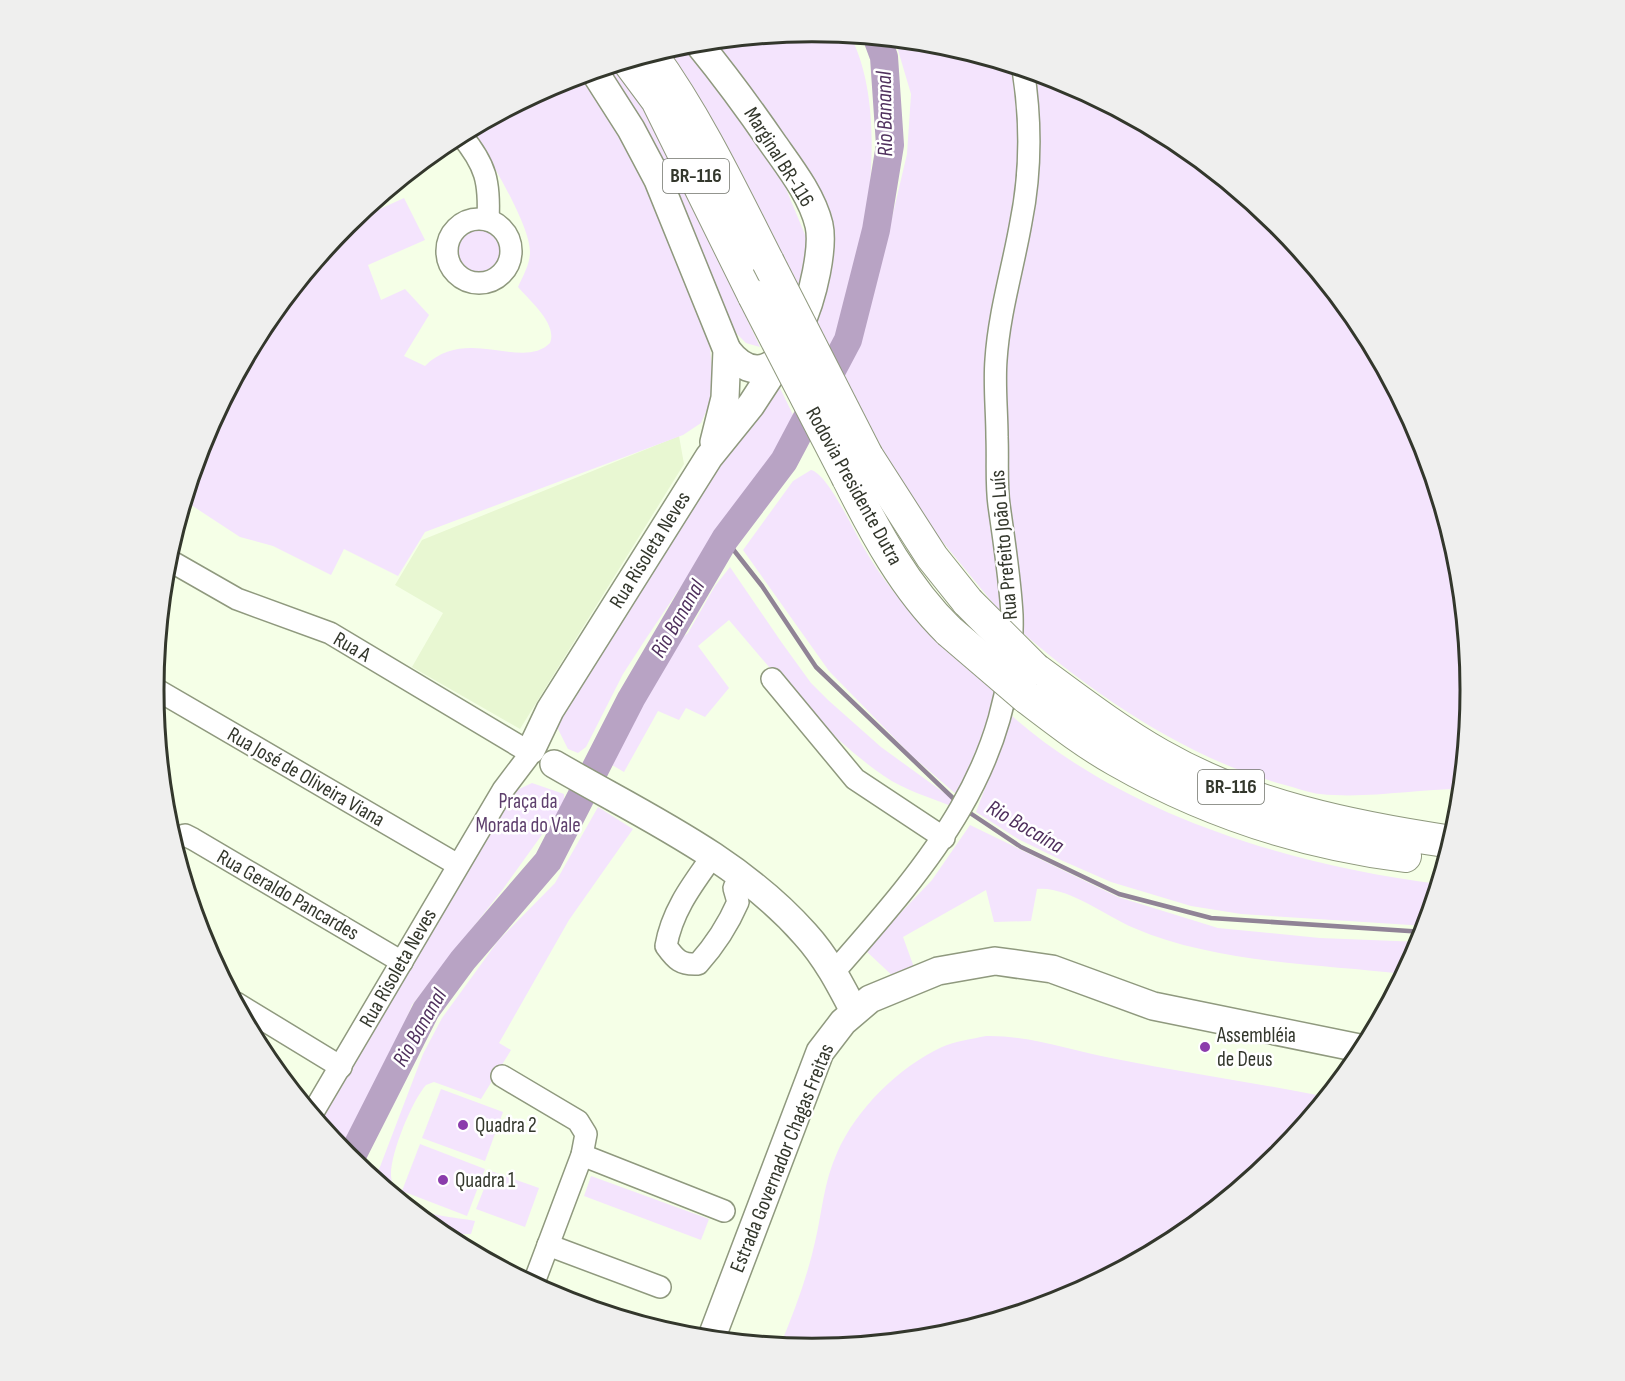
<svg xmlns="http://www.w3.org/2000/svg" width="1625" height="1381" font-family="'Sofia Sans Condensed',sans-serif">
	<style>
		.built { fill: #e8f7d2 }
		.green { fill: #f4e4fd }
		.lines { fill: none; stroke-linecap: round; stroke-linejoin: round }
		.stream { stroke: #908396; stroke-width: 4.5 }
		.river { stroke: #b8a3c4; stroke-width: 28 }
		.minor-casing { stroke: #8f997e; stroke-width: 24 }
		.major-casing { stroke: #8f997e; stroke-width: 30 }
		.highway-casing { stroke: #8f997e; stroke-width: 34 }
		.minor { stroke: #fff; stroke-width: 21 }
		.major { stroke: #fff; stroke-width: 27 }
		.highway { stroke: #fff; stroke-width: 32 }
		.highway-bridge-casing { stroke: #8f997e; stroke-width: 34; stroke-linecap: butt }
		.highway-bridge { stroke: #fff; stroke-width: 32 }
		.poi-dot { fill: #8b3cac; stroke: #fff; stroke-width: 2 }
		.labels { text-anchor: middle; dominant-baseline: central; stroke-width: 5; stroke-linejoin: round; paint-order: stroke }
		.shield { fill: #fff; stroke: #70736b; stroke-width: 1.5 }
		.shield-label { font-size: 20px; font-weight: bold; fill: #33372c }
		.street-label { font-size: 21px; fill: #33372c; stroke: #fff }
		.park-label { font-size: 21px; fill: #5e3f6d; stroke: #fff }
		.poi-label { font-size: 21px; fill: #33372c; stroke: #fff; text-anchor: start }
		.water-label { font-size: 22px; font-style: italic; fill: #4f305d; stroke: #fff }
		.rim { fill: none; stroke: #33372c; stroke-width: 3 }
	</style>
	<rect width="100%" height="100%" fill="#f5ffe7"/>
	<polygon class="built" points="679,436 684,464 520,729 412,667 443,613 395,585 422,540"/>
	<g class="green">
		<path d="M812,32l38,3c44,85 12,232 -16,319l-18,-32 10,-60v-17l-121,-203z"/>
		<polygon points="895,40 941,44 1019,68 1024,159 997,318 1006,619 932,529 892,467 843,374 876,285 907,154 911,94"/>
		<polygon points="689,44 782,179 806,237 808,250 802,296 662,51"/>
		<path d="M617,64c57,88 99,188 143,283l-14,-4 -15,-15 -130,-259z"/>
		<path d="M1033,72l32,10 114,61 100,82 82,100 60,114 38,123 12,129 -9,98c-47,0 -94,10 -142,5 -11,-1 -23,-6 -35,-9 -98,-26 -194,-92 -269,-158l-9,-118 -5,-143z"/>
		<path d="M582,75l72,119 55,144 4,41 -1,19 -11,25 -18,12 -258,97 -27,44 -54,-27 -13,26 -58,-29 -33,-9 -55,-36 19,-63 61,-114 82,-100 57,-26 21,42 -57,25 13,35 24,-11 24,26 -25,41 21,10c41,-41 97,5 125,-23 8,-19 -21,-43 -32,-56 5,-11 12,-23 12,-35 0,-28 -43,-98 -59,-123l90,-47z"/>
		<circle cx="479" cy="251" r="28"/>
		<polygon points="779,386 797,423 754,487 715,536 647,637 623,674 586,747 578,753 568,749 554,721 700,489"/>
		<path d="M811,470c17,4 43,61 53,78 34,60 85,103 135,148l-42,99 -46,-40 -82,-84 -86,-121 50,-69z"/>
		<path d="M730,567l52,76 29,40 17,17 53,47 73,53 -3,6c-22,-9 -47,-16 -67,-30 -61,-42 -108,-101 -155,-156l-31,26 31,42 -24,29 -19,-9 -7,12 -21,-9 -34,61 -12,-7 -1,-12 22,-40 20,-45 11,-15 24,-20 27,-47z"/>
		<path d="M1012,716c112,99 281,150 427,168l-13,42 -185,-12 -50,-8 -80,-24 -48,-21 -45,-22 -42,-27z"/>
		<polygon points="532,783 564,794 564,804 503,889 412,1005 349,1158 317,1120 509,801 517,790"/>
		<path d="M598,807l35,22 -64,91 -70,123 12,7 -30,49 -47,-17 -8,3c-14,16 -36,69 -35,91 1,12 9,24 20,30 17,10 44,11 64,15l-4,13h-21l-1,6 -74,-60 48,-126 19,-36 56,-77 57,-58z"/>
		<path d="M970,825l148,72 100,31 102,10 101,4 -17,32c-87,-10 -189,-11 -270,-46 -29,-12 -66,-42 -97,-39l-6,32 -37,1 -8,-32 -83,47 12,33 -18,10 -32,-30 67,-70z"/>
		<path d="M986,1036c44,-1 87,15 130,23 70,14 141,24 211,38l-49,60 -100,82 -114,60 -123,38 -129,12 -32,-3c14,-34 27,-68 35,-104 7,-30 9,-61 22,-89 19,-44 62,-86 105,-106 13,-6 30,-8 44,-11z"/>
		<polygon points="441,1089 503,1112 485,1161 422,1138"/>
		<polygon points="420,1144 485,1169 467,1216 402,1191"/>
		<polygon points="491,1171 539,1188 525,1227 476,1209"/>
		<polygon points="591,1176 709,1219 701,1240 584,1196"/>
	</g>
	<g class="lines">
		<g class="stream">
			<polyline points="725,539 762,586 816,667 956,801"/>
			<polyline points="967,811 1021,847 1119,894 1211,918 1424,932"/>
		</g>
		<polyline class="river" points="350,1160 426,1010 463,960 548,861 631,699 725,539 784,461 848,340 876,230 890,145 884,57 877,38"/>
		<g class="minor-casing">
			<g id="minor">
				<path d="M461,135c25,30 29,47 27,85"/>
				<circle cx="479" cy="251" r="32"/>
				<polyline points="167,559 237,599 330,633 529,752"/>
				<polyline points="772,679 855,779 944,838"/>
				<polyline points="154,688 458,865"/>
				<polyline points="172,839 185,835 193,839 402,962"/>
				<path d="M712,857c-20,28 -40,54 -46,89 10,14 15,19 32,18 17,-19 30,-39 40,-62l-4,-14 6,-12"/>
				<path d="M834,972c93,-106 182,-206 178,-357 -2,-37 -8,-74 -13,-110 -3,-22 -1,-46 -2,-68 0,-25 -3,-52 -1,-77 3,-47 17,-92 25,-138 10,-50 10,-103 2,-153"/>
				<polyline points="236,1003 341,1067"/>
				<polyline points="502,1076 578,1121 586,1134 582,1155 533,1285"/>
				<polyline points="312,1114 503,790 528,757"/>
				<polyline points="582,1155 724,1211"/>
				<polyline points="548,1245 660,1287"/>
			</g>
		</g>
		<g class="major-casing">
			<g id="major">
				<path d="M698,43c27,33 52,67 76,102 17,24 38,51 45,80 9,41 -35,198 -92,125"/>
				<polyline points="594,71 631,129 658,180 727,350 725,398 714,442"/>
				<polyline points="531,750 550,710 709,457 751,405 781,359"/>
				<path d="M554,764c86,50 184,94 251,170 21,23 35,50 49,77"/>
				<polyline points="711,1339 820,1052 843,1022 870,999 938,971 995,961 1052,969 1153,1006 1364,1049"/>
			</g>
		</g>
		<g class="highway-casing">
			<g id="highway">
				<path d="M651,54c47,65 81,137 117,208"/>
				<polyline points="628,61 657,100 754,296"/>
				<polyline points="867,456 932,557 968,602"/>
				<path d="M848,478c27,54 57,110 101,153"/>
				<path d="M1035,669c41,30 81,61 125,86 89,51 191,72 292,87"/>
				<path d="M1026,697c29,22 58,45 90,63 89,51 187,83 289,96"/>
			</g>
		</g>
		<use href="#minor" class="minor"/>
		<use href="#major" class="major"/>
		<use href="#highway" class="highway"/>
		<g class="highway-bridge-casing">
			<g id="highway-bridge">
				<polyline points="768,262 867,456"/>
				<polyline points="754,296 848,478"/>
				<polyline points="968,602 1035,669"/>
				<polyline points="949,631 1026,697"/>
			</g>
		</g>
		<use href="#highway-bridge" class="highway-bridge"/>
	</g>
	<g class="poi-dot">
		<circle cx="1205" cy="1047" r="6"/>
		<circle cx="463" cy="1125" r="6"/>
		<circle cx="443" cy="1180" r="6"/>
	</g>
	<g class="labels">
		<g class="shield">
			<rect x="663" y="159" width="66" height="34" rx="4.5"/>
			<rect x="1198" y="770" width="66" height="34" rx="4.5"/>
		</g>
		<g class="shield-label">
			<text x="696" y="176">BR-116</text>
			<text x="1231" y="787">BR-116</text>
		</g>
		<g class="street-label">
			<text transform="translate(779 157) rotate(58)">Marginal BR-116</text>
			<text transform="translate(854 486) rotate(61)">Rodovia Presidente Dutra</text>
			<text transform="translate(1004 545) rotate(-95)">Rua Prefeito João Luís</text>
			<text transform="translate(650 550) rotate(-58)">Rua Risoleta Neves</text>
			<text transform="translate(352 647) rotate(30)">Rua A</text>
			<text transform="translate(306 777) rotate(30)">Rua José de Oliveira Viana</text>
			<text transform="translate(288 895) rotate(30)">Rua Geraldo Pancardes</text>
			<text transform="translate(398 968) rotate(-60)">Rua Risoleta Neves</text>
			<text transform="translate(782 1158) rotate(-68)">Estrada Governador Chagas Freitas</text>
		</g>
		<g class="park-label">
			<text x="528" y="801">Praça da<tspan x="528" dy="24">Morada do Vale</tspan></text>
		</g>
		<g class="poi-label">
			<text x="1217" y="1035">Assembléia<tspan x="1217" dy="24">de Deus</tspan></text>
			<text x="475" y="1125">Quadra 2</text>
			<text x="455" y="1180">Quadra 1</text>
		</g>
		<g class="water-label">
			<text transform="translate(885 114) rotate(-91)">Rio Bananal</text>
			<text transform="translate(678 619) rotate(-60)">Rio Bananal</text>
			<text transform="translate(1025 827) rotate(30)">Rio Bocaína</text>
			<text transform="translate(420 1028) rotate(-60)">Rio Bananal</text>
		</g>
	</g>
	<path d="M0 0H1625V1381H0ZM164 690a648 648 0 1 1 1296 0a648 648 0 1 1-1296 0Z" fill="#efefee" fill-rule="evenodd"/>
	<path class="rim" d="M164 690a648 648 0 1 1 1296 0a648 648 0 1 1-1296 0Z"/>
</svg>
